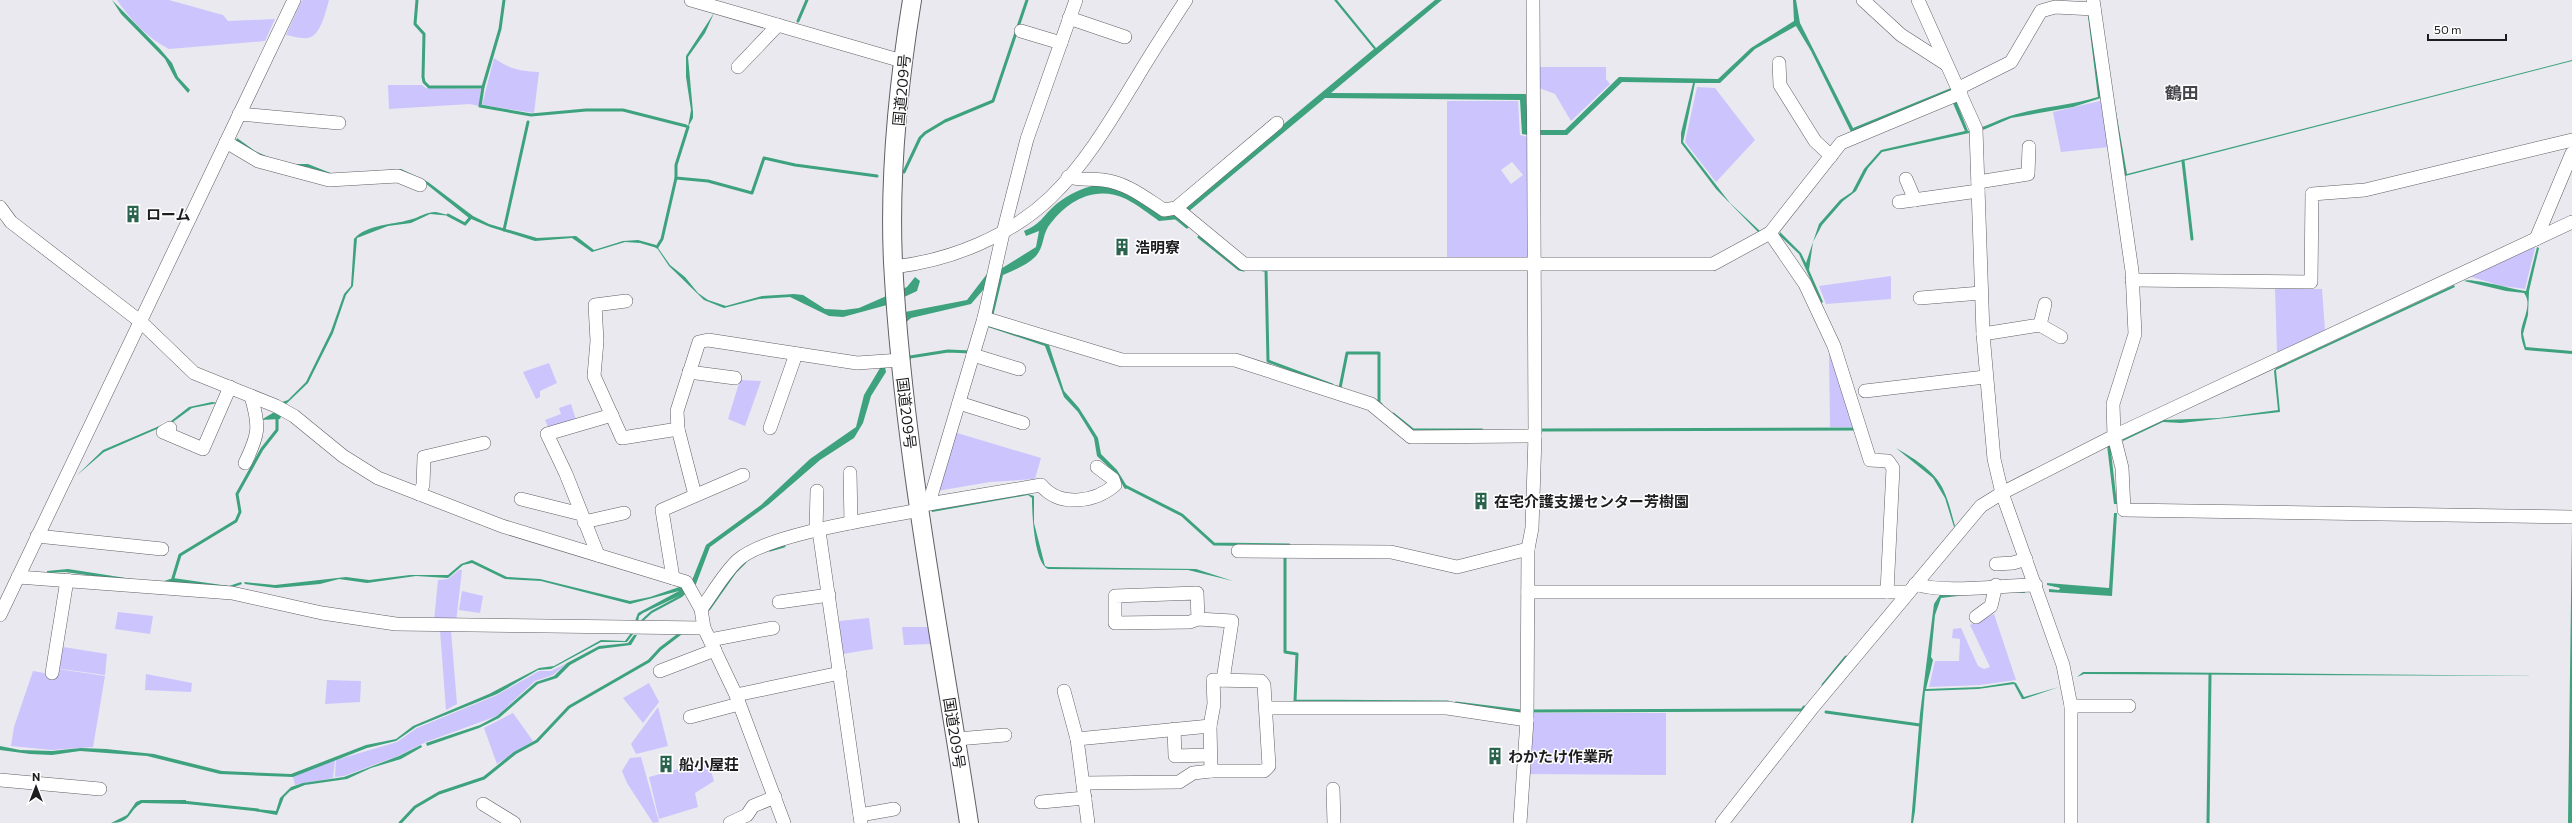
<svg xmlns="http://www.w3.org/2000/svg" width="2572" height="823" font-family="Commissioner,'Noto Sans JP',sans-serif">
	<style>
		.green { fill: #ccc4fd; fill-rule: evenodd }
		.water { fill: #3da27d }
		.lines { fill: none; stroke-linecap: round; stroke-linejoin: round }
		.stream { stroke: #3da27d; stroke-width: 3 }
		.minor-casing { stroke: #606065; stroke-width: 14 }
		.highway-casing { stroke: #606065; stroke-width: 20 }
		.minor { stroke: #fff; stroke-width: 13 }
		.highway { stroke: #fff; stroke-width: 18 }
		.labels { text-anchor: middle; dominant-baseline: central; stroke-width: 3; stroke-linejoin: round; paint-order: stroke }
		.street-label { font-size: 15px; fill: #1d1d1f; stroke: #fff }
		.poi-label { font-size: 15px; font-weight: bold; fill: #1d1d1f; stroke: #fff; text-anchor: start }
		.quarter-label { font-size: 17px; font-weight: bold; fill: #46454a; stroke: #fff }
	</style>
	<rect width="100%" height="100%" fill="#e9e9ef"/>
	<g class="green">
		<path d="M117,0h52l54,15 5,6 47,-2 -10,22 -96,8c-21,-10 -39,-30 -52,-49z"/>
		<path d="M302,0h27c-3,10 -8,36 -21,38 -6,1 -16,-2 -22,-3z"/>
		<path d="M494,58c15,11 27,13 45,14l-5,41 -52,-8z"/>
		<polygon points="1538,67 1606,67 1606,79 1610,84 1571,121 1555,94 1539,88"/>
		<polygon points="388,85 422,85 426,88 481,89 479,106 470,104 389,109"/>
		<polygon points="1697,87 1715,88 1755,140 1716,182 1685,142"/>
		<polygon points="2104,100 2109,147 2061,152 2053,112"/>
		<path d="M1447,101h71l2,34 8,2v120h-81zM1512,162l11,13 -12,9 -10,-14z"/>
		<polygon points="2532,247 2535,248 2525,289 2502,286 2468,276"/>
		<polygon points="1891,276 1891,299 1826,304 1819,286"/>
		<polygon points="2275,289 2322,289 2325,331 2277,353"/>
		<polygon points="1829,352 1856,427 1830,427"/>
		<polygon points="549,363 557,383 540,391 540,397 536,399 523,372"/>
		<polygon points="740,380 761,381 745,426 728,419"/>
		<polygon points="571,404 577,423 548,427 545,420 561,414 559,408"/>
		<polygon points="954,432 1041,458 1035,479 990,482 937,491"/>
		<polygon points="459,570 462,570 456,622 434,621 438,580 448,579"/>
		<polygon points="462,591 483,596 480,613 459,610"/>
		<polygon points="118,612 153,616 150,634 115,629"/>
		<polygon points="1994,614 2016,680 1980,685 1929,687 1935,661 1959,661 1960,639 1952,638 1953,629 1961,628 1978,666 1984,669 1990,667 1970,625"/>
		<polygon points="869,618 873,649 843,654 839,621"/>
		<polygon points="902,627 930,627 931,644 904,645"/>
		<polygon points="440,630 451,631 457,704 446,710"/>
		<polygon points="57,646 107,654 105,675 54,668"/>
		<polygon points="567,663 553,675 535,681 497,716 426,742 398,756 344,776 335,777 336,760 397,742 417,728 497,695 539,671 551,671"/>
		<polygon points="51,668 105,676 93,747 52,750 11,746 14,727 33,671 50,674"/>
		<polygon points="146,674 192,683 191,692 145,690"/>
		<polygon points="327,680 361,681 360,702 325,704"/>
		<polygon points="649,683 659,702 643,723 623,698"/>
		<polygon points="658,707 668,746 636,754 631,744"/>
		<polygon points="513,713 533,741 497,764 484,728"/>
		<polygon points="1533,713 1666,713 1666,775 1528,774"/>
		<polygon points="641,757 659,822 653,823 627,783 622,771 630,758"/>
		<polygon points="335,760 333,778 295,785 293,777"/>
		<polygon points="708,761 714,781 695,793 698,807 659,819 649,777"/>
	</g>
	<g class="water">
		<polygon points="112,0 160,49 172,63 178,77 190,90 188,93 175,78 165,59 121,14"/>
		<polygon points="1334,0 1337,0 1376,48 1435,0 1442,0 1331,93 1526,94 1528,135 1522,134 1520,100 1325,98 1188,212 1184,207 1374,49"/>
		<path d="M1793,0h3l4,23 53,105 98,-40 17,43c16,-3 27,-10 42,-15 28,-9 59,-10 88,-19l-12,-97h3l12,98 -28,9 -62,11 -28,12 -101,22 -14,16 -12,23 -13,10 -21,24 -9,17 -4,28 14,32 -2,1 -22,-49 -20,-19 1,-3 21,21 5,10 13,-39 21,-24 12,-8 12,-23 17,-19 84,-19 -16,-37 -97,40 -41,-83 -15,-25 -41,23 -35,34h-25l-12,59 47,61 30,28 -1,2 -43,-44 -35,-46v-10l12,-50 -71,-1 -55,53h-28v-5h26l54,-53 99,2 33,-31 43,-27z"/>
		<polygon points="714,13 705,33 688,57 693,112 693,118 688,127 691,110 686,77 686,56"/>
		<polygon points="2572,60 2572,61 2125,176 2114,100 2127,174"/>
		<polygon points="237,138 255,151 277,161 289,164 308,164 333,174 401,169 428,182 473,216 489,224 537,238 576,236 594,250 623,241 638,240 656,245 670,265 685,277 698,293 708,300 726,306 762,296 794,294 803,295 825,309 844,310 859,308 907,287 915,277 920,281 917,291 887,305 843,317 829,316 790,297 759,299 724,308 704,300 669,266 657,248 640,243 625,242 592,252 572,238 535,241 490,227 469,218 425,183 331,176 308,167 295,167 274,162 235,143"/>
		<path d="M1096,185l17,2 60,27 6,5 -20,2c-10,-7 -21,-16 -33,-22 -31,-15 -60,2 -78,28 -6,10 -4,21 -13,30 -8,8 -21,13 -32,18l-12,50 58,20 15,46 15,17 19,30 3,16 16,16 11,18 -3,1 -9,-15 -19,-18 -3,-18 -16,-26 -14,-15 -19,-51 -57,-19 2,-45 -19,22 -60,14 -7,6 1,-12 62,-12 23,-30h9l37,-23 3,-16 -13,5 -2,-5c16,-7 17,-12 28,-23 11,-11 29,-20 44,-23z"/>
		<path d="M436,212l16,4 -22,-2 -19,9 -23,3 -31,12 -4,48 -7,9 -13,38 -25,50 -23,22 -5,14 -19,1 15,-9 6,-9 6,-2 18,-18 25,-51 13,-37 7,-8 3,-47c13,-15 38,-14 55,-19 10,-2 16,-8 27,-8z"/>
		<path d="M2537,247l2,1 -10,43 -1,24 -5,19 3,13 46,4v3l-47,-4c-2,-6 -4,-11 -4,-18 1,-12 12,-28 3,-39l-18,-2 -42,-10c6,-4 51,9 62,10z"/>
		<polygon points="2454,285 2455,287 2276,370 2280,412 2181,423 2163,422 2123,441 2122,439 2163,420 2219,418 2278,410 2274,371 2276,368"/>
		<polygon points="885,367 886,372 871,396 863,423 854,438 820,460 768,505 710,547 696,584 682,597 652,613 641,623 639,622 651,611 681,595 643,613 639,616 638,622 635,621 638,613 679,591 630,604 541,581 505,579 472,563 463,565 448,578 416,576 367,583 339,579 320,584 276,588 245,584 244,582 275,585 346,577 369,580 410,575 448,575 461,564 472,560 507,577 540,579 630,601 650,597 691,583 706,545 761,505 810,459 856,427 864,395 880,368"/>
		<polygon points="212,402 218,403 192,408 173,422 104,452 76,476 103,450 171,421 189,407"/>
		<polygon points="2110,443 2117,504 2114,504 2107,445"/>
		<path d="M1896,448c20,12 42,24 50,48 4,10 6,20 9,30l-1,1 -9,-29 -12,-20z"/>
		<path d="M1028,494l6,2v27l11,43 3,1 148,2 37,12 -45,-11 -140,-1c-14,-6 -16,-57 -16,-71l-4,-3 -96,17 -1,-3z"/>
		<polygon points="2114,513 2117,513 2112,596 2049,592 2049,589 2059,590 2060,588 2047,585 2047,583 2109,588"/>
		<polygon points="2572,524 2572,823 2568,823"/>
		<polygon points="68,569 158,583 173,578 229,586 241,582 242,584 231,588 178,583 159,585 65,572 47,573 47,571"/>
		<polygon points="2024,588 2025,593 2000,591 1941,598 1935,615 1931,657 1933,660 1926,689 1981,687 2013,682 2016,683 2024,697 2059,687 2024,699 2022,699 2014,684 1978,689 1925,691 1915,811 1913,823 1911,823 1920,714 1934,604 1941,593"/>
		<polygon points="631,633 633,634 627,642 601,642 551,669 538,670 497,694 416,727 396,741 367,748 293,777 220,774 147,756 80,751 52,755 30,754 0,750 0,746 20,750 52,751 81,748 106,749 154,754 222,771 291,774 366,745 396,739 413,726 489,694 539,668 554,666 601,640 625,641"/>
		<polygon points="634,635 637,635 631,645 599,649 570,665 557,678 538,684 499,718 479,728 427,746 426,743 480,725 497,716 536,682 554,676 567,663 599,646 628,643"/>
		<polygon points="2083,672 2138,672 2542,676 2084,674 2077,677"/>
		<polygon points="421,745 422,747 401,759 371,768 347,779 305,785 290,791 284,797 277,815 255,811 256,809 276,811 280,798 291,787 303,783 344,777 399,756"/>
		<path d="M141,800h45v4l-44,-1c-14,7 -10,20 -31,20l16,-8 9,-13z"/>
	</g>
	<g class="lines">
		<g class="stream">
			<polyline points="417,0 415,24 424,34 423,77 424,82 429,87 483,87 480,106 531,115 586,110 623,110 686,126"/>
			<polyline points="798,21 807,0"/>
			<polyline points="483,87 500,29 504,0"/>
			<polyline points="688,127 676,165 676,178 708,181 752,193 764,158 795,165 877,176"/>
			<polyline points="2183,161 2192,239"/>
			<polyline points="904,172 920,138 925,133 945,121 993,101 1027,0"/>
			<polyline points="448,215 465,224 471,217"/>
			<polyline points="1176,218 1187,227"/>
			<polyline points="504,230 528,122"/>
			<polyline points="1199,237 1239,269 1244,270"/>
			<polyline points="657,247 662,239 676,178"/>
			<polyline points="1263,270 1266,270 1268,361 1332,385"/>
			<polyline points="908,361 910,357 948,351 971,352"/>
			<polyline points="1337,387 1340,388 1347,353 1379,353 1379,403 1381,404"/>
			<polyline points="1393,414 1413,430 1482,430"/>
			<polyline points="1540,430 1856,429"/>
			<polyline points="1125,486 1182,515 1214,544 1289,545"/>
			<polyline points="770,550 784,546"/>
			<polyline points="1285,556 1285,652 1297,654 1295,701 1448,702"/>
			<polyline points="173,578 180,555 236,521 240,512 237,494 262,449 277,430 277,417"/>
			<polyline points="709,609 735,572 745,562"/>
			<polyline points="1823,685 1846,657"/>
			<polyline points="1456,703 1521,711"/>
			<polyline points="1533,711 1802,710 1804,707"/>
			<polyline points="1826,712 1920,725"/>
			<polyline points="182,802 258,810"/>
			<polyline points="400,823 415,807 439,793 484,778 515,753 537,741 569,707 649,661 660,649 681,633"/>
			<polyline points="2208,823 2210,675"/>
		</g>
		<g class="minor-casing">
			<g id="minor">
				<polyline points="691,0 902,61"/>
				<polyline points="1863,0 1901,35 1946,64"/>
				<polyline points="1918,0 1976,129 1983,334 1994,459 2002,493 2063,665 2071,706 2071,823"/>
				<polyline points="2093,0 2132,271 2135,334 2113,404 2114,436 2122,468 2124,510 2572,517"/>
				<polyline points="1069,18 1125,37"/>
				<polyline points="1021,31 1061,43"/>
				<polyline points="1779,63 1780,85 1815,141 1831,156"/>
				<polyline points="738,67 778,25"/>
				<polyline points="1959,88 2011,62 2041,11 2055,7 2094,9"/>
				<polyline points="239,114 339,123"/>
				<polyline points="226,142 258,161 329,180 398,176 420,185"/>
				<path d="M1068,177c15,4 22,1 35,3 24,3 41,17 61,30l12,-2 101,-85"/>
				<polyline points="1906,179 1915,200"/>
				<polyline points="1978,182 2028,174 2029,147"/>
				<polyline points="1899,202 1978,191"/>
				<polyline points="0,207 11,222 141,322 194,373 276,406 294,416 343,456 378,478 502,526 686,582 701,609 704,628 736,695 784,823"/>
				<polyline points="1176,208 1244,264 1713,264 1770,233 1841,143 1961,93"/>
				<polyline points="1770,233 1805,284 1834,346 1870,460 1888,461 1893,468 1887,592"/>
				<polyline points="2536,239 2572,153"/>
				<path d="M894,267c57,-7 115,-30 157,-70 35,-34 60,-77 85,-118 16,-27 33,-53 50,-79"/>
				<polyline points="2132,280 2311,282 2312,194 2365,190 2572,140"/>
				<polyline points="1920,298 1981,293"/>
				<polyline points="626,301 595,305 597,341 594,376 622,438 678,429"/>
				<polyline points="2045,304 2040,325 2061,337"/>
				<polyline points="984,318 1122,360 1235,360 1371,404 1411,437 1535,436"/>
				<polyline points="1983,334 2040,325"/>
				<polyline points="973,355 1019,369"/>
				<polyline points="689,372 735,378"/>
				<polyline points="1865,391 1985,377"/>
				<polyline points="959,403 1023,423"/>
				<polyline points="170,428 163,432 203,449 230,387"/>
				<polyline points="770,428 796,354"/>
				<path d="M245,463c14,-29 15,-36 6,-67"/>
				<polyline points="850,473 851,523"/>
				<polyline points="419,494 423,485 424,457 484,443"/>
				<polyline points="695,495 678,429 677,411 699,342 708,340 857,363 901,360"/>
				<polyline points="521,499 581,514"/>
				<polyline points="929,503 984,318 1003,233 1027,139 1076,0"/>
				<path d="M923,505l118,-20c19,23 54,17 74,0l-2,-6 -16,-12"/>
				<polyline points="584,522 624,513"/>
				<polyline points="816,531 817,491"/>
				<polyline points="819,531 861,823"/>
				<polyline points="37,536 162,549"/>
				<polyline points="1238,551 1391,552 1457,567 1528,549"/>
				<polyline points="598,555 566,474 547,434 612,415"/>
				<polyline points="1996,564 2013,563 2026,559"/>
				<polyline points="18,577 232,593 322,613 396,624 704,628"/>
				<polyline points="673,578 662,510 743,475"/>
				<path d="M1915,584c29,10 87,1 121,1"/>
				<polyline points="1528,592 1908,592"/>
				<polyline points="779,602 829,595"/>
				<path d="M701,609c12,-16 23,-36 37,-49 29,-26 140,-42 182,-50"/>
				<polyline points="0,615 294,0"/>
				<polyline points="1976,617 1991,606 1996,585"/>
				<polyline points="1198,619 1197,593 1115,596 1115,623 1190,622 1198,619 1232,621 1223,680"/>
				<polyline points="710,640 773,628"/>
				<polyline points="660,671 715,650"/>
				<polyline points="52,673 67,580"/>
				<polygon points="1213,680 1261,681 1264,685 1269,766 1264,771 1211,771 1210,726 1214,704"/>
				<polyline points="1064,691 1077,739 1088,823"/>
				<polyline points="736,695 840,673"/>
				<polyline points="2071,706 2129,706"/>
				<polyline points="1267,708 1447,708 1527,720"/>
				<polyline points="690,717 739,704"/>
				<polyline points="1174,729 1175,756 1210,755"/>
				<polyline points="957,739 1005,735"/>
				<polyline points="1077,739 1210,726"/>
				<polyline points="0,780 100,789"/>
				<polyline points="1083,783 1179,782 1193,773 1211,771"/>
				<polyline points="1333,789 1334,823"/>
				<polyline points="1041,802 1085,798"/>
				<polyline points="483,804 514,823"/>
				<polyline points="860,815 894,809"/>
				<polyline points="730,823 747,815 753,806 775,797"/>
				<polyline points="1520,823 1527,720 1528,549 1532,528 1535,436 1533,0"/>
				<polyline points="1722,823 1813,707 1981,506 2002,493 2114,436 2572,222"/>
			</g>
		</g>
		<g class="highway-casing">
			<path id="highway" d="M912,0c-14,86 -23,175 -19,262 10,188 48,375 76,561"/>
		</g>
		<use href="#minor" class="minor"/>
		<use href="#highway" class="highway"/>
	</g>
	<defs>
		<g id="building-bare" transform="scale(1.38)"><path d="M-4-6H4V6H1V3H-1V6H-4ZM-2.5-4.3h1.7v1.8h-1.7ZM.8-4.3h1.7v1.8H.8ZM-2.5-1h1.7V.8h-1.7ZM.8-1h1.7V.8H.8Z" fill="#2a644e" stroke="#fff" stroke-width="2.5" paint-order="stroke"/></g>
	</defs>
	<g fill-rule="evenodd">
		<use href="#building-bare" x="133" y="214"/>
		<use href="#building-bare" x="1122" y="247"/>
		<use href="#building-bare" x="1481" y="501"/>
		<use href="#building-bare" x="1495" y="756"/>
		<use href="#building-bare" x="666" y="764"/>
	</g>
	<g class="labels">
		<g class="street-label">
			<text transform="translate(901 90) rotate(-85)">国道209号</text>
			<text transform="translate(907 413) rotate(83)">国道209号</text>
			<text transform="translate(955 733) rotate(81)">国道209号</text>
		</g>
		<g class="poi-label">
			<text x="146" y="214">ローム</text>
			<text x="1135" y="247">浩明寮</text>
			<text x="1494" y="501">在宅介護支援センター芳樹園</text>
			<text x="1508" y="756">わかたけ作業所</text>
			<text x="679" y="764">船小屋荘</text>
		</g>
		<g class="quarter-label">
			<text x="2182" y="92">鶴田</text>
		</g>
	</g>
	<g transform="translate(36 787)" stroke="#ffffff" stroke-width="3" paint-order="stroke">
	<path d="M0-3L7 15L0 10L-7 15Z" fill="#1d1d1f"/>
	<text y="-6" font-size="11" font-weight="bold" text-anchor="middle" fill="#1d1d1f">N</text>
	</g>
	<path d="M2428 34v6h78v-6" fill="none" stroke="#1d1d1f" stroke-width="2"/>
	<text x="2434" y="34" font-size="12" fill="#1d1d1f" stroke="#ffffff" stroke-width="3" paint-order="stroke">50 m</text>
</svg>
